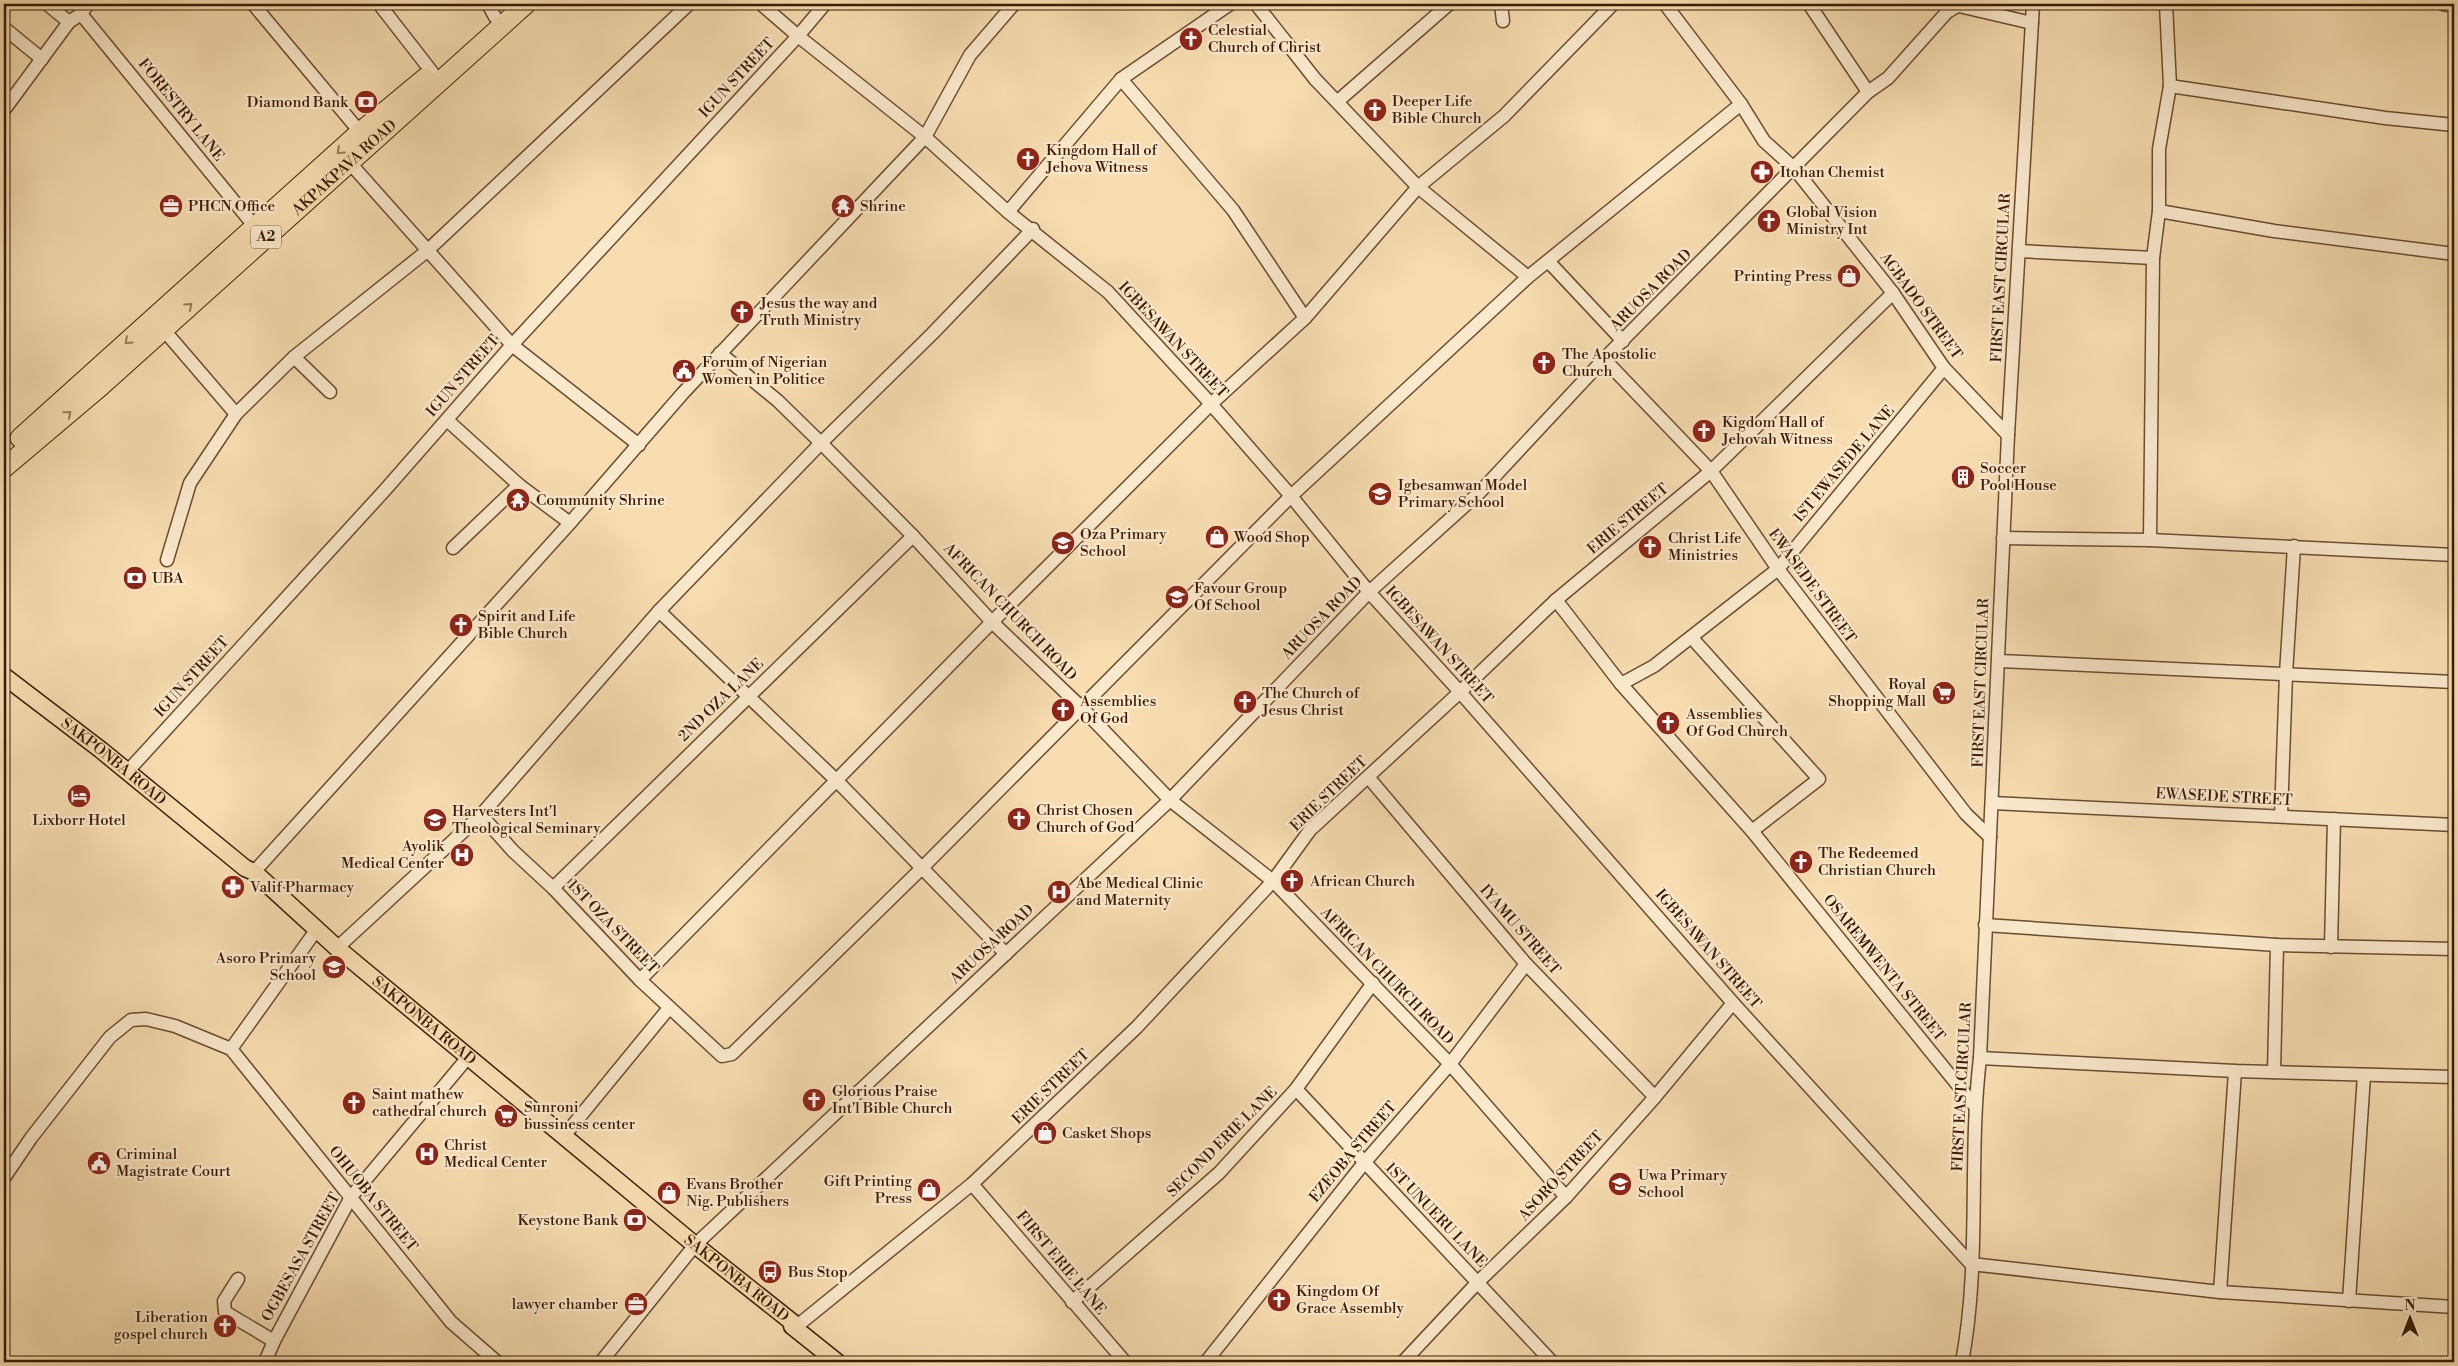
<svg xmlns="http://www.w3.org/2000/svg" width="2458" height="1366" font-family="'Libre Bodoni',serif">
	<style>
		.lines { fill: none; stroke-linecap: round; stroke-linejoin: round }
		.minor-casing { stroke: #6a4c32; stroke-width: 15 }
		.major-casing { stroke: #3b1b08; stroke-width: 19 }
		.highway-casing { stroke: #3b1b08; stroke-width: 21 }
		.minor { stroke: #fae9cc; stroke-width: 12 }
		.major { stroke: #f7ddb0; stroke-width: 16 }
		.highway { stroke: #f7ddb0; stroke-width: 19 }
		.oneway { stroke: #997c5c }
		.labels { text-anchor: middle; dominant-baseline: central; stroke-width: 4.5; stroke-linejoin: round; paint-order: stroke }
		.shield { fill: #fae9cc; stroke: #745943; stroke-width: 1 }
		.shield-label { font-size: 14px; font-weight: bold; fill: #3b1b08 }
		.poi-label { font-size: 15px; fill: #3b1b08; stroke: #fae9cc; text-anchor: start }
		.street-label { font-size: 15px; fill: #3b1b08; stroke: #fae9cc }
	</style>
	<rect width="100%" height="100%" fill="#f7ddb0"/>
	<filter id="stains"><feTurbulence type="fractalNoise" baseFrequency=".004" numOctaves="4"/><feColorMatrix values="0 0 0 0 .2 0 0 0 0 .09 0 0 0 0 .02 0 0 0 .5 -.17"/></filter>
	<radialGradient id="worn" r=".72"><stop offset=".6" stop-color="#630" stop-opacity="0"/><stop offset="1" stop-color="#630" stop-opacity=".3"/></radialGradient>
	<g class="lines">
		<g class="minor-casing">
			<g id="minor">
				<polyline points="47,4 69,22"/>
				<polyline points="253,4 360,132"/>
				<polyline points="379,4 432,72"/>
				<polyline points="488,4 495,17"/>
				<polyline points="761,4 798,36 925,137 1008,212 1108,292 1211,404 1291,496 1369,592 1460,692 1733,1003 1971,1264 2220,1292 2454,1307"/>
				<polyline points="1256,4 1315,79 1418,187 1528,277"/>
				<polyline points="1501,4 1503,21"/>
				<polyline points="1665,4 1741,104 1764,141 1794,168 1893,293 1944,368 2008,435"/>
				<polyline points="1809,4 1868,92"/>
				<polyline points="2443,4 2454,6"/>
				<polyline points="1959,6 2032,23"/>
				<polyline points="81,14 255,227"/>
				<polyline points="4,28 42,59"/>
				<polyline points="1121,79 1233,210 1305,318"/>
				<polyline points="2170,86 2385,118 2454,125"/>
				<polyline points="1338,101 1449,4"/>
				<polyline points="4,110 69,22 81,14 88,4"/>
				<polyline points="349,162 512,345 639,445"/>
				<polyline points="2159,211 2274,231 2454,254"/>
				<polyline points="1008,212 1121,79 1230,4"/>
				<polyline points="2019,251 2153,258"/>
				<polyline points="1548,261 1623,341"/>
				<polyline points="163,329 236,414"/>
				<polyline points="720,353 778,401 821,443 913,536 992,622 1082,708 1170,800 1273,881 1450,1064 1566,1197"/>
				<polyline points="294,357 330,392"/>
				<polyline points="1604,359 1711,471 1778,569 1966,814 1990,837"/>
				<polyline points="447,420 519,485 570,523"/>
				<polyline points="2003,538 2150,540 2454,555"/>
				<polyline points="2150,540 2153,258 2159,211 2159,149 2170,86 2166,4"/>
				<polyline points="453,548 519,485"/>
				<polyline points="167,560 190,483 236,414 294,357 427,251 689,4"/>
				<polyline points="1556,600 1621,684 1752,831 1974,1105"/>
				<polyline points="659,611 837,781 1006,954"/>
				<polyline points="1692,638 1819,779 1752,831"/>
				<polyline points="1999,661 2454,682"/>
				<polyline points="1621,684 1654,666 1778,569 1944,368"/>
				<polyline points="127,772 385,490 512,345 798,36 825,4"/>
				<polyline points="1369,778 1526,964 1655,1097"/>
				<polyline points="1992,803 2454,825"/>
				<polyline points="481,815 513,851 553,888 640,980 722,1056 732,1054 922,868 1291,496 1528,277 1741,104"/>
				<polyline points="2281,816 2286,674 2294,546"/>
				<polyline points="254,872 570,523 683,393 925,137 970,55 1014,4"/>
				<polyline points="553,888 913,536"/>
				<polyline points="1985,925 2277,945 2454,949"/>
				<polyline points="2331,947 2334,819"/>
				<polyline points="337,948 481,815 659,611 821,443 932,334 1033,229"/>
				<polyline points="640,980 992,622 1211,404 1305,318 1418,187 1504,116 1613,4"/>
				<polyline points="231,1049 317,929"/>
				<polyline points="1980,1058 2235,1071 2454,1077"/>
				<polyline points="2274,1072 2277,945"/>
				<polyline points="1296,1089 1552,1362"/>
				<polyline points="564,1136 669,1008"/>
				<polyline points="4,1178 31,1138 110,1037 131,1020 146,1019 175,1026 231,1049 451,1322 497,1362"/>
				<polyline points="972,1184 1125,1362"/>
				<polyline points="238,1279 224,1301 225,1312 274,1341"/>
				<polyline points="2220,1292 2235,1071"/>
				<polyline points="2349,1301 2364,1075"/>
				<polyline points="1072,1302 1219,1173 1296,1089 1373,983"/>
				<polyline points="797,1326 972,1184 1137,1027 1273,881 1310,830 1460,692 1556,600 1711,471 1893,293"/>
				<polyline points="265,1362 274,1341 351,1197 469,1056"/>
				<polyline points="601,1362 695,1245 1170,800 1369,592 1480,492 1604,359 1868,92 1888,78 1947,12 1961,4"/>
				<polyline points="1206,1362 1364,1163 1450,1064 1526,964"/>
				<polyline points="1403,1362 1478,1282 1566,1197 1655,1097 1733,1003"/>
				<path d="M1962,1362c19,-100 6,-203 18,-304l28,-623 25,-431"/>
			</g>
		</g>
		<g class="major-casing">
			<g id="major">
				<path id="s1" d="M4,676l97,74 144,118 9,4 83,76 358,297 102,81h-5l45,36"/>
			</g>
		</g>
		<g class="highway-casing">
			<g id="highway">
				<polyline points="20,438 360,132 425,78"/>
				<path id="s2" d="M4,468l97,-82 425,-382"/>
			</g>
		</g>
		<use href="#minor" class="minor"/>
		<use href="#major" class="major"/>
		<use href="#highway" class="highway"/>
	</g>
	<defs><path id="oneway-chevron" d="M-2-3.5L2.5 0L-2 3.5" fill="none" stroke-width="1.6" stroke-linecap="round" stroke-linejoin="round" transform="scale(1.25)"/></defs>
	<g class="oneway">
		<use href="#oneway-chevron" transform="translate(340 151) rotate(137)"/>
		<use href="#oneway-chevron" transform="translate(189 306) rotate(-42)"/>
		<use href="#oneway-chevron" transform="translate(128 341) rotate(138)"/>
		<use href="#oneway-chevron" transform="translate(68 414) rotate(-40)"/>
	</g>
	<defs>
		<g id="church-disc" transform="scale(1.25)"><circle r="9.5" fill="#8f2418" stroke="#fae9cc"/><path d="M-1.2-6h2.4v3.5h3.3v2.4h-3.3V6h-2.4V-.1h-3.3v-2.4h3.3Z" fill="#fff"/></g>
		<g id="bank-disc" transform="scale(1.25)"><circle r="9.5" fill="#8f2418" stroke="#fae9cc"/><path d="M-6-4H6V4H-6ZM0-2.3a2.3 2.3 0 1 0 0 4.6a2.3 2.3 0 1 0 0-4.6Z" fill="#fff"/></g>
		<g id="pharmacy-disc" transform="scale(1.25)"><circle r="9.5" fill="#8f2418" stroke="#fae9cc"/><path d="M-2-6h4v4h4v4h-4v4h-4v-4h-4v-4h4Z" fill="#fff"/></g>
		<g id="office-disc" transform="scale(1.25)"><circle r="9.5" fill="#8f2418" stroke="#fae9cc"/><path d="M-6-3h4V-5.5h4V-3h4V5H-6ZM-1-4.5V-3h2v-1.5ZM-6 0V1H6V0Z" fill="#fff"/></g>
		<g id="temple-disc" transform="scale(1.25)"><circle r="9.5" fill="#8f2418" stroke="#fae9cc"/><path d="M0-6L5-2H3V0L6.5 2.5H4V6H1.5V3h-3V6H-4V2.5H-6.5L-3 0V-2H-5Z" fill="#fff"/></g>
		<g id="shop-disc" transform="scale(1.25)"><circle r="9.5" fill="#8f2418" stroke="#fae9cc"/><path d="M-5-2.5h2.3a2.7 3.5 0 0 1 5.4 0H5L5.5 6h-11ZM-1.5-2.5h3a1.5 2.3 0 0 0-3 0Z" fill="#fff"/></g>
		<g id="civic-disc" transform="scale(1.25)"><circle r="9.5" fill="#8f2418" stroke="#fae9cc"/><path d="M-.6-6.5H3V-4.5H.6V-3L4-1V1h2V6H-6V1h2V-1L-.6-3ZM-1.2 2.5V6h2.4V2.5Z" fill="#fff"/></g>
		<g id="building-disc" transform="scale(1.25)"><circle r="9.5" fill="#8f2418" stroke="#fae9cc"/><path d="M-4-6H4V6H1V3H-1V6H-4ZM-2.5-4.3h1.7v1.8h-1.7ZM.8-4.3h1.7v1.8H.8ZM-2.5-1h1.7V.8h-1.7ZM.8-1h1.7V.8H.8Z" fill="#fff"/></g>
		<g id="school-disc" transform="scale(1.25)"><circle r="9.5" fill="#8f2418" stroke="#fae9cc"/><path d="M0-5L7-2L0 1L-7-2ZM-4 1L0 2.5L4 1V4Q0 6-4 4Z" fill="#fff"/></g>
		<g id="supermarket-disc" transform="scale(1.25)"><circle r="9.5" fill="#8f2418" stroke="#fae9cc"/><path d="M-6-5.5h2.5l.6 2H6L4.5 2H-2.5L-4.4-4H-6ZM-1.5 3.2a1.3 1.3 0 1 0 .1 0ZM3 3.2a1.3 1.3 0 1 0 .1 0Z" fill="#fff"/></g>
		<g id="hotel-disc" transform="scale(1.25)"><circle r="9.5" fill="#8f2418" stroke="#fae9cc"/><path d="M-6-4.5h1.5V1H6V5H4.5V3h-9V5H-6ZM-4 0a1.8 1.8 0 1 1 3.6 0ZM.5 0V-2.5h3Q6-2.5 6 0Z" fill="#fff"/></g>
		<g id="university-disc" transform="scale(1.25)"><circle r="9.5" fill="#8f2418" stroke="#fae9cc"/><path d="M0-5L7-2L0 1L-7-2ZM-4 1L0 2.5L4 1V4Q0 6-4 4Z" fill="#fff"/></g>
		<g id="hospital-disc" transform="scale(1.25)"><circle r="9.5" fill="#8f2418" stroke="#fae9cc"/><path d="M-5-5h3v3.5h4V-5h3V5h-3V1.5h-4V5h-3Z" fill="#fff"/></g>
		<g id="bus-disc" transform="scale(1.25)"><circle r="9.5" fill="#8f2418" stroke="#fae9cc"/><path d="M-5-6H5V4H4V6H2V4H-2V6H-4V4H-5ZM-3.5-4V0h7V-4ZM-3.5 1.2v1.5H-2V1.2ZM2 1.2v1.5H3.5V1.2Z" fill="#fff"/></g>
	</defs>
	<g fill-rule="evenodd">
		<use href="#church-disc" x="1191" y="39"/>
		<use href="#bank-disc" x="366" y="102"/>
		<use href="#church-disc" x="1375" y="110"/>
		<use href="#church-disc" x="1028" y="159"/>
		<use href="#pharmacy-disc" x="1762" y="172"/>
		<use href="#office-disc" x="171" y="206"/>
		<use href="#temple-disc" x="843" y="206"/>
		<use href="#church-disc" x="1769" y="221"/>
		<use href="#shop-disc" x="1849" y="276"/>
		<use href="#church-disc" x="742" y="312"/>
		<use href="#church-disc" x="1544" y="363"/>
		<use href="#civic-disc" x="684" y="371"/>
		<use href="#church-disc" x="1704" y="431"/>
		<use href="#building-disc" x="1963" y="477"/>
		<use href="#school-disc" x="1380" y="494"/>
		<use href="#temple-disc" x="518" y="500"/>
		<use href="#shop-disc" x="1217" y="537"/>
		<use href="#school-disc" x="1063" y="543"/>
		<use href="#church-disc" x="1650" y="547"/>
		<use href="#bank-disc" x="135" y="578"/>
		<use href="#school-disc" x="1177" y="597"/>
		<use href="#church-disc" x="461" y="625"/>
		<use href="#supermarket-disc" x="1944" y="693"/>
		<use href="#church-disc" x="1245" y="702"/>
		<use href="#church-disc" x="1063" y="710"/>
		<use href="#church-disc" x="1668" y="723"/>
		<use href="#hotel-disc" x="79" y="796"/>
		<use href="#church-disc" x="1019" y="819"/>
		<use href="#university-disc" x="435" y="820"/>
		<use href="#hospital-disc" x="462" y="855"/>
		<use href="#church-disc" x="1801" y="862"/>
		<use href="#church-disc" x="1292" y="881"/>
		<use href="#pharmacy-disc" x="233" y="887"/>
		<use href="#hospital-disc" x="1059" y="892"/>
		<use href="#school-disc" x="334" y="967"/>
		<use href="#church-disc" x="814" y="1100"/>
		<use href="#church-disc" x="354" y="1103"/>
		<use href="#supermarket-disc" x="506" y="1116"/>
		<use href="#shop-disc" x="1045" y="1133"/>
		<use href="#hospital-disc" x="427" y="1154"/>
		<use href="#civic-disc" x="99" y="1163"/>
		<use href="#school-disc" x="1620" y="1184"/>
		<use href="#shop-disc" x="929" y="1190"/>
		<use href="#shop-disc" x="669" y="1193"/>
		<use href="#bank-disc" x="635" y="1220"/>
		<use href="#bus-disc" x="770" y="1272"/>
		<use href="#church-disc" x="1279" y="1300"/>
		<use href="#office-disc" x="636" y="1304"/>
		<use href="#church-disc" x="225" y="1326"/>
	</g>
	<g class="labels">
		<rect class="shield" x="251" y="225.5" width="30" height="23" rx="4"/>
		<g class="shield-label">
			<text x="266" y="237">A2</text>
		</g>
		<g class="poi-label">
			<text x="1208" y="30">Celestial<tspan x="1208" dy="17">Church of Christ</tspan></text>
			<text x="1392" y="101">Deeper Life<tspan x="1392" dy="17">Bible Church</tspan></text>
			<text x="348" y="102" text-anchor="end">Diamond Bank</text>
			<text x="1046" y="150">Kingdom Hall of<tspan x="1046" dy="17">Jehova Witness</tspan></text>
			<text x="1780" y="172">Itohan Chemist</text>
			<text x="188" y="206">PHCN Office</text>
			<text x="860" y="206">Shrine</text>
			<text x="1786" y="212">Global Vision<tspan x="1786" dy="17">Ministry Int</tspan></text>
			<text x="1832" y="276" text-anchor="end">Printing Press</text>
			<text x="760" y="303">Jesus the way and<tspan x="760" dy="17">Truth Ministry</tspan></text>
			<text x="1562" y="354">The Apostolic<tspan x="1562" dy="17">Church</tspan></text>
			<text x="702" y="362">Forum of Nigerian<tspan x="702" dy="17">Women in Politice</tspan></text>
			<text x="1722" y="422">Kigdom Hall of<tspan x="1722" dy="17">Jehovah Witness</tspan></text>
			<text x="1980" y="468">Soccer<tspan x="1980" dy="17">Pool House</tspan></text>
			<text x="1398" y="485">Igbesamwan Model<tspan x="1398" dy="17">Primary School</tspan></text>
			<text x="536" y="500">Community Shrine</text>
			<text x="1080" y="534">Oza Primary<tspan x="1080" dy="17">School</tspan></text>
			<text x="1234" y="537">Wood Shop</text>
			<text x="1668" y="538">Christ Life<tspan x="1668" dy="17">Ministries</tspan></text>
			<text x="152" y="578">UBA</text>
			<text x="1194" y="588">Favour Group<tspan x="1194" dy="17">Of School</tspan></text>
			<text x="478" y="616">Spirit and Life<tspan x="478" dy="17">Bible Church</tspan></text>
			<text x="1926" y="684" text-anchor="end">Royal<tspan x="1926" dy="17">Shopping Mall</tspan></text>
			<text x="1262" y="693">The Church of<tspan x="1262" dy="17">Jesus Christ</tspan></text>
			<text x="1080" y="701">Assemblies<tspan x="1080" dy="17">Of God</tspan></text>
			<text x="1686" y="714">Assemblies<tspan x="1686" dy="17">Of God Church</tspan></text>
			<text x="1036" y="810">Christ Chosen<tspan x="1036" dy="17">Church of God</tspan></text>
			<text x="452" y="811">Harvesters Int'l<tspan x="452" dy="17">Theological Seminary</tspan></text>
			<text x="79" y="820" text-anchor="middle">Lixborr Hotel</text>
			<text x="444" y="846" text-anchor="end">Ayolik<tspan x="444" dy="17">Medical Center</tspan></text>
			<text x="1818" y="853">The Redeemed<tspan x="1818" dy="17">Christian Church</tspan></text>
			<text x="1310" y="881">African Church</text>
			<text x="1076" y="883">Abe Medical Clinic<tspan x="1076" dy="17">and Maternity</tspan></text>
			<text x="250" y="887">Valif Pharmacy</text>
			<text x="316" y="958" text-anchor="end">Asoro Primary<tspan x="316" dy="17">School</tspan></text>
			<text x="832" y="1091">Glorious Praise<tspan x="832" dy="17">Int'l Bible Church</tspan></text>
			<text x="372" y="1094">Saint mathew<tspan x="372" dy="17">cathedral church</tspan></text>
			<text x="524" y="1107">Sunroni<tspan x="524" dy="17">bussiness center</tspan></text>
			<text x="1062" y="1133">Casket Shops</text>
			<text x="444" y="1145">Christ<tspan x="444" dy="17">Medical Center</tspan></text>
			<text x="116" y="1154">Criminal<tspan x="116" dy="17">Magistrate Court</tspan></text>
			<text x="1638" y="1175">Uwa Primary<tspan x="1638" dy="17">School</tspan></text>
			<text x="912" y="1181" text-anchor="end">Gift Printing<tspan x="912" dy="17">Press</tspan></text>
			<text x="686" y="1184">Evans Brother<tspan x="686" dy="17">Nig. Publishers</tspan></text>
			<text x="618" y="1220" text-anchor="end">Keystone Bank</text>
			<text x="788" y="1272">Bus Stop</text>
			<text x="1296" y="1291">Kingdom Of<tspan x="1296" dy="17">Grace Assembly</tspan></text>
			<text x="618" y="1304" text-anchor="end">lawyer chamber</text>
			<text x="208" y="1317" text-anchor="end">Liberation<tspan x="208" dy="17">gospel church</tspan></text>
		</g>
		<g class="street-label">
			<text transform="translate(737 78) rotate(-47)">IGUN STREET</text>
			<text transform="translate(181 110) rotate(51)">FORESTRY LANE</text>
			<text stroke="none"><textPath href="#s2" startOffset="454">AKPAKPAVA ROAD</textPath></text>
			<text transform="translate(2001 278) rotate(-87)">FIRST EAST CIRCULAR</text>
			<text transform="translate(1651 290) rotate(-45)">ARUOSA ROAD</text>
			<text transform="translate(1921 306) rotate(54)">AGBADO STREET</text>
			<text transform="translate(1173 340) rotate(47)">IGBESAWAN STREET</text>
			<text transform="translate(463 376) rotate(-49)">IGUN STREET</text>
			<text transform="translate(1844 464) rotate(-50)">1ST EWASEDE LANE</text>
			<text transform="translate(1628 519) rotate(-40)">ERIE STREET</text>
			<text transform="translate(1812 586) rotate(54)">EWASEDE STREET</text>
			<text transform="translate(1010 612) rotate(46)">AFRICAN CHURCH ROAD</text>
			<text transform="translate(1322 618) rotate(-46)">ARUOSA ROAD</text>
			<text transform="translate(1439 645) rotate(48)">IGBESAWAN STREET</text>
			<text transform="translate(192 677) rotate(-48)">IGUN STREET</text>
			<text transform="translate(1981 683) rotate(-88)">FIRST EAST CIRCULAR</text>
			<text transform="translate(721 700) rotate(-44)">2ND OZA LANE</text>
			<text stroke="none"><textPath href="#s1" startOffset="139">SAKPONBA ROAD</textPath></text>
			<text transform="translate(1329 794) rotate(-44)">ERIE STREET</text>
			<text transform="translate(2224 797) rotate(3)">EWASEDE STREET</text>
			<text transform="translate(613 927) rotate(46)">1ST OZA STREET</text>
			<text transform="translate(1520 930) rotate(49)">IYAMU STREET</text>
			<text transform="translate(992 944) rotate(-43)">ARUOSA ROAD</text>
			<text transform="translate(1708 949) rotate(49)">IGBESAWAN STREET</text>
			<text transform="translate(1884 968) rotate(51)">OSAREMWENTA STREET</text>
			<text transform="translate(1387 976) rotate(46)">AFRICAN CHURCH ROAD</text>
			<text stroke="none"><textPath href="#s1" startOffset="544">SAKPONBA ROAD</textPath></text>
			<text transform="translate(1051 1087) rotate(-44)">ERIE STREET</text>
			<text transform="translate(1962 1087) rotate(-87)">FIRST EAST CIRCULAR</text>
			<text transform="translate(1222 1142) rotate(-45)">SECOND ERIE LANE</text>
			<text transform="translate(1353 1152) rotate(-50)">EZEOBA STREET</text>
			<text transform="translate(1561 1176) rotate(-47)">ASORO STREET</text>
			<text transform="translate(373 1199) rotate(51)">OHUOBA STREET</text>
			<text transform="translate(1436 1215) rotate(46)">1ST UNUERU LANE</text>
			<text transform="translate(301 1257) rotate(-61)">OGBESASA STREET</text>
			<text transform="translate(1061 1263) rotate(50)">FIRST ERIE LANE</text>
			<text stroke="none"><textPath href="#s1" startOffset="949">SAKPONBA ROAD</textPath></text>
		</g>
	</g>
	<rect width="2458" height="1366" fill="none" stroke="#f7ddb0" stroke-width="20"/>
	<rect x="5" y="5" width="2448" height="1356" fill="none" stroke="#3b1b08" stroke-width="2.5"/>
	<rect x="10" y="10" width="2438" height="1346" fill="none" stroke="#3b1b08"/>
	<g transform="translate(2410 1318)" stroke="#fae9cc" stroke-width="4" paint-order="stroke">
	<path d="M0-4L9 19L0 12L-9 19Z" fill="#3b1b08"/>
	<text y="-8" font-size="14" font-weight="bold" text-anchor="middle" fill="#3b1b08">N</text>
	</g>
	<rect width="100%" height="100%" filter="url(#stains)"/>
	<rect width="100%" height="100%" fill="url(#worn)"/>
</svg>
